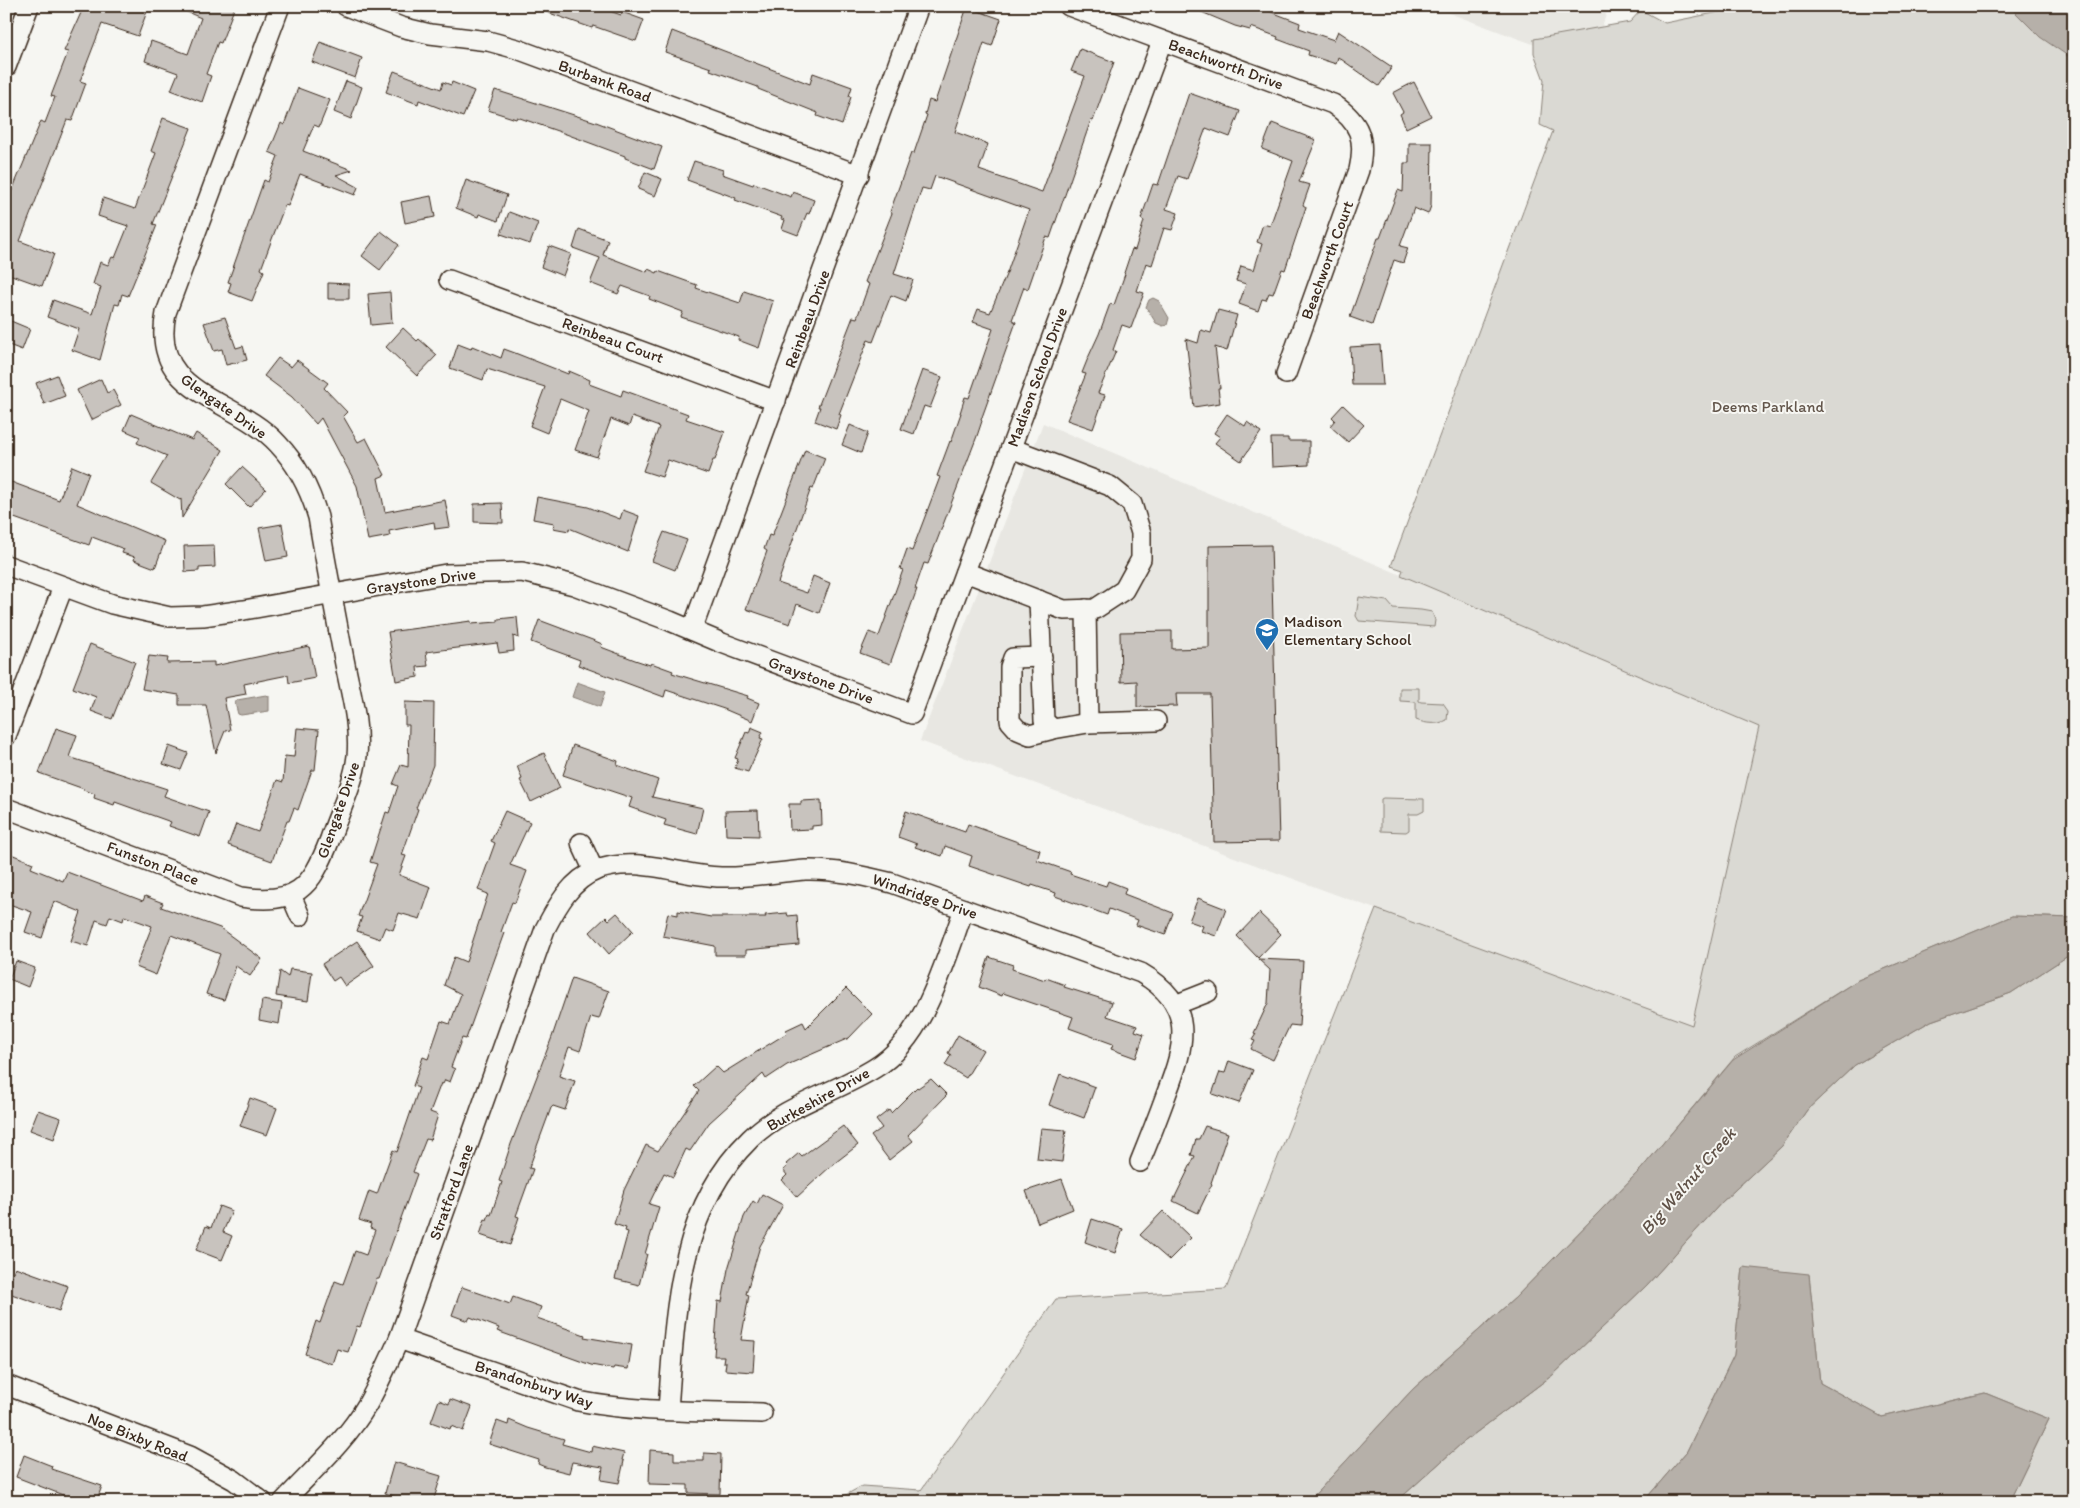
<svg xmlns="http://www.w3.org/2000/svg" width="2080" height="1508" font-family="Itim,sans-serif">
	<style>
		.built { fill: #e8e7e2 }
		.green { fill: #dad9d3; stroke: #8a8278 }
		.water { fill: #b6b0a9; stroke: #857a71 }
		.building { fill: #c8c3be; stroke: #3b2a1e }
		.lines { fill: none; stroke-linecap: round; stroke-linejoin: round }
		.minor-casing { stroke: #3b2a1e; stroke-width: 22 }
		.minor { stroke: #f6f6f2; stroke-width: 19 }
		.labels { text-anchor: middle; dominant-baseline: central; stroke-width: 4; stroke-linejoin: round; paint-order: stroke }
		.street-label { font-size: 16px; fill: #3b2a1e; stroke: #f6f6f2 }
		.park-label { font-size: 16px; fill: #63564b; stroke: #f6f6f2 }
		.poi-label { font-size: 16px; fill: #3b2a1e; stroke: #f6f6f2; text-anchor: start }
		.water-label { font-size: 18px; font-style: italic; fill: #605248; stroke: #f6f6f2 }
	</style>
	<rect width="100%" height="100%" fill="#f6f6f2"/>
	<filter id="ink" filterUnits="userSpaceOnUse"><feTurbulence type="fractalNoise" baseFrequency=".02" numOctaves="2"/><feDisplacementMap in="SourceGraphic" scale="10" xChannelSelector="R" yChannelSelector="G"/><feConvolveMatrix kernelMatrix="1 2 1 2 8 2 1 2 1" color-interpolation-filters="sRGB"/></filter>
	<g filter="url(#ink)">
		<g class="built">
			<polygon points="1430,6 1609,6 1595,47 1603,70"/>
			<polygon points="1043,423 1759,727 1692,1026 920,741"/>
		</g>
		<g class="green">
			<polygon points="1749,6 2074,6 2074,918 2012,916 1858,980 1735,1057 1642,1168 1515,1298 1413,1389 1308,1502 833,1502 862,1486 921,1490 1056,1299 1226,1289 1376,909 1692,1025 1759,727 1401,575 1403,570 1391,566 1553,131 1540,125 1544,80 1534,53 1534,39 1630,22 1641,10 1665,23"/>
			<polygon points="1359,597 1387,601 1393,608 1421,610 1432,612 1435,620 1434,627 1359,621 1356,616"/>
			<path d="M1400,688h19v13l2,1 22,1 5,7 -1,10c-9,5 -21,4 -31,0v-18l-16,-1z"/>
			<polygon points="1383,798 1424,799 1424,811 1418,814 1409,814 1409,830 1406,832 1381,831 1381,799"/>
			<polygon points="2074,952 2074,1502 2009,1502 2049,1419 1985,1393 1882,1417 1820,1383 1809,1275 1743,1268 1734,1355 1687,1451 1643,1502 1396,1502 1461,1444 1554,1374 1647,1285 1722,1202 1782,1146 1807,1110 1855,1065 1931,1021 2011,993"/>
		</g>
		<g class="water">
			<polygon points="2009,6 2074,6 2074,60 2040,37"/>
			<polygon points="1153,298 1159,301 1169,318 1167,325 1163,326 1156,323 1146,307 1149,300"/>
			<polygon points="577,682 605,692 600,707 572,697"/>
			<polygon points="266,695 269,696 269,711 241,715 238,714 235,703 237,700"/>
			<polygon points="2012,916 2074,918 2074,952 2011,993 1931,1021 1855,1065 1807,1110 1782,1146 1722,1202 1647,1285 1554,1374 1461,1444 1396,1502 1308,1502 1413,1389 1515,1298 1642,1168 1733,1060 1858,980"/>
			<polygon points="1743,1267 1809,1274 1820,1383 1882,1417 1985,1393 2049,1419 2009,1502 1643,1502 1687,1451 1734,1355"/>
		</g>
		<g class="building">
			<polygon points="84,6 149,6 138,36 102,24 80,81 86,83 72,121 67,120 20,241 54,254 42,286 6,273 6,205 41,121 45,123 55,97 51,96 68,52 64,51"/>
			<polygon points="173,6 235,6 221,43 218,42 206,74 211,76 202,102 171,90 178,73 145,61 151,41 188,54 201,18"/>
			<polygon points="535,6 596,6 621,15 622,12 644,20 636,41 593,26 592,28 535,8"/>
			<polygon points="1187,6 1256,6 1300,23 1299,28 1334,40 1338,31 1392,67 1379,86 1338,57 1336,64 1308,55 1309,51 1277,39 1278,37 1251,27 1250,30 1235,26"/>
			<polygon points="967,7 1001,19 992,46 984,43 955,132 988,144 979,170 1042,192 1085,76 1071,71 1080,49 1114,62 1093,121 1091,120 1050,238 1046,237 1028,289 1024,287 1012,320 1016,322 981,420 982,421 977,436 928,564 924,563 915,589 917,589 890,664 860,653 869,632 879,636 903,570 900,569 907,549 912,551 940,477 937,476 950,441 951,442 961,413 960,413 965,397 969,398 993,329 973,322 978,309 990,313 1008,270 1029,210 935,176 930,190 922,188 894,274 913,280 906,301 891,295 873,342 868,340 839,414 841,415 836,429 815,421 820,407 818,407 853,317 857,318 869,284 865,282 892,213 890,212 911,153 914,153 927,115 925,114 929,100 935,102"/>
			<polygon points="672,31 810,84 813,73 852,87 849,96 851,97 842,125 817,116 818,113 758,89 758,87 710,70 711,68 665,52"/>
			<polygon points="320,42 362,58 355,78 312,62"/>
			<polygon points="394,71 441,89 443,82 451,85 452,82 474,91 463,117 419,100 418,104 386,92"/>
			<polygon points="346,81 362,87 351,119 334,112"/>
			<polygon points="1414,82 1431,116 1406,128 1400,114 1403,112 1393,93"/>
			<polygon points="298,88 330,100 319,127 314,125 303,151 352,170 336,175 358,187 355,195 300,174 288,206 285,205 272,239 261,269 264,271 252,301 228,292 231,283 228,282 264,180 268,182 278,156 269,152 281,123 284,125"/>
			<polygon points="495,90 596,122 662,147 654,169 625,158 625,156 566,134 517,117 516,119 488,110"/>
			<polygon points="1189,93 1240,111 1230,137 1206,128 1187,179 1178,176 1166,209 1178,213 1172,230 1164,228 1152,265 1146,263 1137,291 1144,293 1131,328 1122,325 1113,350 1116,351 1098,393 1105,395 1093,429 1067,420 1086,374 1082,373 1088,358 1099,334 1110,304 1114,305 1125,274 1124,273 1132,249 1135,250 1144,221 1141,219 1153,184 1158,185"/>
			<polygon points="163,118 191,128 153,224 157,225 153,235 128,296 122,294 119,305 115,304 100,360 72,350 79,329 47,317 53,300 92,314 101,287 93,284 100,262 108,265 112,257 115,258 128,226 98,216 103,198 135,209 156,153 151,151"/>
			<polygon points="1272,123 1316,140 1299,182 1310,185 1303,205 1306,207 1285,270 1282,269 1273,294 1269,293 1266,300 1262,299 1258,311 1239,304 1246,284 1236,281 1241,266 1254,270 1262,244 1257,242 1263,224 1270,226 1293,161 1262,149"/>
			<polygon points="1409,143 1432,143 1431,206 1428,214 1414,208 1400,246 1408,248 1403,263 1394,260 1372,325 1350,317 1378,238 1380,238 1398,190 1403,192 1404,163 1409,163"/>
			<polygon points="694,161 723,170 722,174 753,185 754,183 791,197 793,192 814,200 809,214 807,213 798,235 782,229 785,220 781,219 782,217 735,200 736,198 687,180"/>
			<polygon points="645,172 662,179 655,196 638,189"/>
			<polygon points="466,180 507,195 498,221 479,214 478,217 456,208"/>
			<polygon points="431,196 435,217 405,223 401,202"/>
			<polygon points="509,212 538,223 530,244 501,234"/>
			<polygon points="579,229 608,240 603,255 647,272 648,269 657,273 658,271 697,285 696,288 740,303 744,291 773,301 759,348 738,340 739,337 681,317 683,312 649,299 650,296 622,286 618,294 590,283 600,258 573,248"/>
			<polygon points="381,231 399,245 380,270 362,256"/>
			<polygon points="549,246 571,254 563,276 541,267"/>
			<polygon points="328,283 349,284 349,299 328,299"/>
			<polygon points="390,292 392,323 371,325 368,294"/>
			<polygon points="1218,310 1237,315 1227,351 1215,347 1220,388 1218,388 1220,403 1194,407 1186,339 1198,343 1201,330 1211,333"/>
			<polygon points="225,317 236,348 243,346 247,360 226,365 222,349 214,351 204,323"/>
			<polygon points="6,319 30,329 22,350 6,344"/>
			<polygon points="403,328 417,341 419,339 437,355 417,376 386,347"/>
			<polygon points="458,344 471,349 472,346 501,358 504,349 515,353 568,374 569,371 590,380 589,384 621,396 623,390 688,414 686,419 725,432 715,460 713,460 708,474 668,460 662,477 643,471 659,427 632,417 629,426 611,419 597,457 575,450 589,411 560,399 547,433 530,426 545,387 487,369 483,380 450,368"/>
			<polygon points="1380,345 1383,385 1352,385 1350,347"/>
			<polygon points="278,358 291,367 297,360 328,383 324,388 347,412 343,416 358,442 366,438 385,475 378,478 385,512 445,500 450,527 435,529 434,522 389,531 390,536 368,540 357,486 321,418 316,424 292,397 264,376"/>
			<polygon points="922,370 942,377 930,408 924,406 914,434 901,429"/>
			<polygon points="57,375 65,396 44,404 36,383"/>
			<polygon points="101,379 107,393 113,390 121,405 91,420 77,390"/>
			<polygon points="1343,405 1364,425 1348,442 1330,426 1335,420 1332,417"/>
			<polygon points="131,414 192,440 196,433 223,450 182,518 181,499 180,500 151,483 167,456 137,443 140,437 124,430"/>
			<polygon points="1227,414 1245,426 1247,422 1261,432 1241,461 1215,443 1220,437 1214,433"/>
			<polygon points="850,425 868,433 861,453 842,445"/>
			<polygon points="1271,438 1288,438 1288,441 1309,441 1309,465 1272,467"/>
			<polygon points="805,450 825,458 813,489 811,488 778,583 807,593 813,576 830,583 819,613 797,604 790,624 746,609 767,551 764,549 769,535 772,536"/>
			<polygon points="72,466 89,473 77,504 165,541 155,568 134,560 135,557 122,553 124,549 92,537 89,545 6,515 6,480 59,500"/>
			<polygon points="242,467 266,489 249,507 226,484"/>
			<polygon points="537,497 588,507 620,519 623,510 639,516 628,552 569,528 569,531 553,528 554,523 533,519"/>
			<polygon points="502,503 503,523 474,522 474,504"/>
			<polygon points="282,524 288,557 266,561 259,528"/>
			<polygon points="664,532 687,540 675,570 652,561"/>
			<polygon points="214,545 215,567 199,568 199,571 185,572 184,546"/>
			<polygon points="1271,545 1279,841 1214,842 1210,694 1176,694 1177,706 1137,707 1137,681 1121,682 1120,632 1172,631 1172,649 1209,648 1209,546"/>
			<polygon points="517,617 519,638 513,636 514,651 499,653 497,643 426,652 428,666 417,667 418,677 396,681 388,632 471,621 471,624 498,622 498,619"/>
			<polygon points="539,620 595,641 602,644 601,647 635,660 650,665 651,663 673,671 672,673 748,696 747,698 759,703 752,721 724,709 666,690 664,697 578,665 580,660 531,642"/>
			<polygon points="90,644 135,662 112,719 91,711 96,697 73,688"/>
			<polygon points="309,646 315,678 289,683 288,675 244,684 246,694 224,698 230,730 225,731 216,753 206,705 179,705 179,695 142,689 149,656 168,658 167,663 214,662 214,666"/>
			<polygon points="405,702 434,703 433,765 416,808 418,809 402,855 406,856 399,875 431,887 420,919 399,913 393,930 385,927 380,939 357,931 362,917 358,916 377,864 370,862 386,812 389,813 398,786 393,784 401,765 408,767 409,725 405,725"/>
			<polygon points="751,727 763,732 760,738 763,739 748,772 735,768 738,759 735,758 746,732 749,733"/>
			<polygon points="56,728 77,735 69,757 167,789 164,796 209,812 200,837 169,826 171,822 115,802 114,805 94,798 95,794 83,790 84,789 39,773"/>
			<polygon points="297,728 319,730 315,770 312,770 298,810 294,808 289,821 287,821 272,861 228,845 236,824 258,832 277,780 283,782 285,756 294,757"/>
			<polygon points="573,745 618,761 617,765 658,780 652,797 703,808 697,834 664,825 666,820 629,807 632,798 563,775"/>
			<polygon points="169,746 188,753 181,770 163,764"/>
			<polygon points="544,753 560,788 531,802 520,780 522,779 517,766"/>
			<polygon points="821,800 822,825 812,826 812,829 790,830 789,804 801,804 801,801"/>
			<polygon points="758,810 759,836 726,835 725,811"/>
			<polygon points="505,811 530,822 510,865 527,871 515,903 512,902 501,932 504,933 466,1039 462,1038 451,1067 455,1069 450,1082 445,1080 443,1084 441,1083 430,1112 438,1115 430,1140 426,1139 413,1172 417,1174 379,1279 377,1279 360,1327 357,1326 348,1352 337,1349 332,1364 305,1354 316,1321 320,1323 335,1281 343,1284 355,1251 366,1255 375,1230 370,1228 371,1224 359,1220 369,1191 377,1194 393,1150 397,1152 419,1088 413,1086 423,1057 428,1059 441,1021 450,1024 461,994 444,985 454,957 466,962 488,894 478,890 495,843 491,841"/>
			<polygon points="906,811 965,832 968,824 1040,850 1037,860 1071,872 1070,874 1106,886 1108,881 1126,888 1124,894 1173,913 1165,935 1136,925 1138,920 1109,909 1107,915 1055,896 1056,893 1032,885 1031,887 969,866 972,856 945,846 942,856 915,847 917,844 898,837"/>
			<polygon points="11,854 33,863 31,868 63,881 67,872 143,901 145,896 163,903 161,907 220,928 262,959 250,976 236,966 224,1000 206,994 220,954 171,935 156,975 136,967 152,926 124,916 123,921 110,916 107,924 96,920 88,946 71,941 81,912 54,901 42,938 25,932 32,912 6,903 6,866"/>
			<polygon points="1198,898 1226,909 1216,936 1201,931 1203,926 1189,921"/>
			<polygon points="678,911 711,917 766,917 765,915 787,913 788,916 797,915 799,945 746,950 746,955 715,955 715,946 663,936 668,913 678,915"/>
			<polygon points="617,913 633,931 609,954 590,932 606,917 609,920"/>
			<polygon points="1259,913 1281,934 1258,958 1237,936"/>
			<polygon points="357,941 374,966 345,986 339,977 333,981 322,964"/>
			<polygon points="989,957 1013,965 1012,969 1045,980 1046,978 1065,985 1064,987 1112,1002 1107,1016 1137,1026 1135,1031 1144,1034 1136,1058 1111,1049 1113,1044 1069,1028 1073,1017 1003,993 1002,996 979,987"/>
			<polygon points="1258,959 1303,961 1299,1026 1290,1025 1273,1060 1251,1049 1255,1041 1252,1040 1256,1034 1254,1033 1268,1003 1270,970"/>
			<polygon points="16,961 35,968 28,987 9,979"/>
			<polygon points="290,969 312,972 308,1001 276,996 280,971 288,977"/>
			<polygon points="572,978 609,991 599,1019 591,1017 580,1051 569,1047 559,1076 575,1081 565,1110 553,1106 551,1108 529,1168 533,1169 516,1216 519,1217 510,1245 480,1235 485,1219 487,1220 489,1214 491,1215 502,1182 499,1181 511,1144 552,1037"/>
			<polygon points="846,988 872,1014 849,1038 787,1065 766,1079 763,1074 709,1123 690,1151 686,1149 673,1177 664,1173 649,1204 659,1207 645,1254 647,1254 639,1285 615,1279 628,1232 625,1231 626,1228 614,1224 624,1190 646,1145 658,1151 699,1091 694,1086 716,1066 723,1073 787,1033 786,1030 803,1022 806,1028"/>
			<polygon points="262,1000 282,1003 279,1024 259,1020"/>
			<polygon points="958,1035 983,1050 966,1078 945,1065 951,1055 948,1053"/>
			<polygon points="1229,1061 1253,1070 1239,1103 1212,1094 1220,1072 1225,1073"/>
			<polygon points="1060,1074 1095,1087 1084,1118 1049,1105"/>
			<polygon points="931,1079 947,1095 908,1135 913,1141 889,1160 871,1136 882,1128 876,1120 889,1110 891,1113 917,1087 918,1088"/>
			<polygon points="250,1098 277,1108 267,1135 240,1126"/>
			<polygon points="38,1110 61,1118 54,1139 30,1130"/>
			<polygon points="843,1126 858,1145 831,1166 797,1197 782,1180 787,1175 783,1170 788,1166 786,1164 799,1153 802,1156"/>
			<polygon points="1205,1126 1228,1133 1211,1183 1212,1184 1198,1213 1173,1201 1195,1156 1191,1155 1196,1139 1199,1139"/>
			<polygon points="1041,1128 1066,1130 1062,1162 1037,1159"/>
			<polygon points="1062,1179 1073,1209 1038,1223 1026,1191"/>
			<polygon points="762,1194 783,1205 760,1246 746,1294 749,1295 741,1340 755,1341 753,1372 725,1370 726,1362 723,1362 724,1356 714,1356 718,1301 722,1302 728,1269 744,1217 753,1201 757,1204"/>
			<polygon points="219,1206 232,1211 223,1232 232,1236 222,1260 196,1250 206,1226 211,1228"/>
			<polygon points="1163,1211 1191,1238 1169,1260 1140,1235"/>
			<polygon points="1092,1219 1123,1229 1115,1253 1085,1242"/>
			<polygon points="15,1267 68,1286 59,1311 6,1292"/>
			<polygon points="462,1287 510,1304 513,1297 541,1307 537,1318 585,1335 584,1337 632,1345 628,1369 614,1367 613,1369 591,1365 497,1331 499,1328 470,1317 468,1321 452,1315"/>
			<polygon points="450,1399 472,1407 463,1431 451,1426 450,1429 431,1422 439,1400 449,1404"/>
			<polygon points="509,1420 528,1428 564,1439 562,1444 591,1452 592,1446 624,1453 622,1460 624,1461 619,1483 601,1480 603,1467 572,1462 569,1473 545,1467 538,1464 539,1460 489,1444 497,1421 508,1425"/>
			<polygon points="650,1450 674,1452 674,1461 704,1461 704,1453 721,1454 720,1494 688,1493 688,1485 649,1484"/>
			<polygon points="24,1455 52,1466 51,1469 102,1486 96,1502 81,1502 16,1477"/>
			<polygon points="394,1462 441,1476 433,1502 411,1502 385,1493"/>
		</g>
		<g class="lines">
			<g class="minor-casing">
				<g id="minor">
					<polyline points="346,6 401,27 430,34 488,41 517,49 859,175"/>
					<path d="M1069,6l264,98c27,18 33,35 26,66l-73,204"/>
					<polyline points="6,67 29,6"/>
					<polyline points="449,280 776,401"/>
					<polyline points="6,565 112,604 170,617 203,616 244,610 446,574 522,572 574,585 670,621 722,643 912,714 1162,41"/>
					<polyline points="965,572 1064,610 1095,609 1124,590 1141,559 1141,533 1132,504 1110,486 1011,448"/>
					<polyline points="1039,600 1044,721 1053,729 1088,723"/>
					<polyline points="1086,609 1088,723 1156,721"/>
					<polyline points="692,630 919,6"/>
					<polyline points="1042,657 1013,658 1010,667 1010,721 1018,730 1030,735 1053,729"/>
					<polyline points="6,736 63,587"/>
					<path d="M6,808l235,89c55,8 70,-8 89,-58 9,-27 24,-55 27,-83 3,-32 -7,-65 -13,-97 -9,-47 -18,-94 -26,-142 -8,-27 -20,-52 -40,-73 -44,-48 -129,-48 -112,-131l114,-307"/>
					<polyline points="581,843 594,871"/>
					<polyline points="291,895 300,916"/>
					<polyline points="1175,1005 1208,992"/>
					<path d="M399,1339l179,62c60,12 123,10 184,12"/>
					<polyline points="6,1385 190,1456 234,1480 263,1502"/>
					<path d="M668,1410c7,-94 9,-200 82,-271 35,-34 85,-46 125,-71 50,-30 70,-107 89,-159"/>
					<path d="M283,1502c29,-31 63,-61 84,-97 12,-21 22,-44 32,-66l146,-410c12,-23 26,-49 52,-59 40,-15 83,6 124,7 28,1 56,-5 84,-7 29,-1 59,6 87,13l249,90c55,32 45,70 25,122 -8,22 -17,45 -26,67"/>
				</g>
			</g>
			<use href="#minor" class="minor"/>
		</g>
	</g>
	<defs>
		<g id="school-pin" transform="scale(1.25)"><path d="M0 17L-7.5 6A9.5 9.5 0 1 1 7.5 6Z" fill="#1f6fb2" stroke="#f6f6f2"/><path d="M0-5L7-2L0 1L-7-2ZM-4 1L0 2.5L4 1V4Q0 6-4 4Z" fill="#fff"/></g>
	</defs>
	<g fill-rule="evenodd">
		<use href="#school-pin" x="1267" y="630"/>
	</g>
	<g class="labels">
		<g class="street-label">
			<text transform="translate(1226 64) rotate(20)">Beachworth Drive</text>
			<text transform="translate(605 81) rotate(20)">Burbank Road</text>
			<text transform="translate(1327 260) rotate(-70)">Beachworth Court</text>
			<text transform="translate(807 319) rotate(-70)">Reinbeau Drive</text>
			<text transform="translate(613 340) rotate(20)">Reinbeau Court</text>
			<text transform="translate(1037 377) rotate(-70)">Madison School Drive</text>
			<text transform="translate(224 406) rotate(35)">Glengate Drive</text>
			<text transform="translate(421 581) rotate(-8)">Graystone Drive</text>
			<text transform="translate(821 680) rotate(20)">Graystone Drive</text>
			<text transform="translate(338 810) rotate(-71)">Glengate Drive</text>
			<text transform="translate(153 863) rotate(21)">Funston Place</text>
			<text transform="translate(925 896) rotate(19)">Windridge Drive</text>
			<text transform="translate(818 1099) rotate(-29)">Burkeshire Drive</text>
			<text transform="translate(451 1192) rotate(-70)">Stratford Lane</text>
			<text transform="translate(534 1384) rotate(18)">Brandonbury Way</text>
			<text transform="translate(138 1437) rotate(22)">Noe Bixby Road</text>
		</g>
		<g class="park-label">
			<text x="1768" y="406">Deems Parkland</text>
		</g>
		<g class="poi-label">
			<text x="1284" y="621">Madison<tspan x="1284" dy="18">Elementary School</tspan></text>
		</g>
		<g class="water-label">
			<text transform="translate(1688 1181) rotate(-49)">Big Walnut Creek</text>
		</g>
	</g>
	<rect width="2080" height="1508" fill="none" stroke="#f6f6f2" stroke-width="25"/>
	<rect x="12" y="12" width="2055" height="1483" fill="none" stroke="#3b2a1e" stroke-width="2" filter="url(#ink)"/>
</svg>
